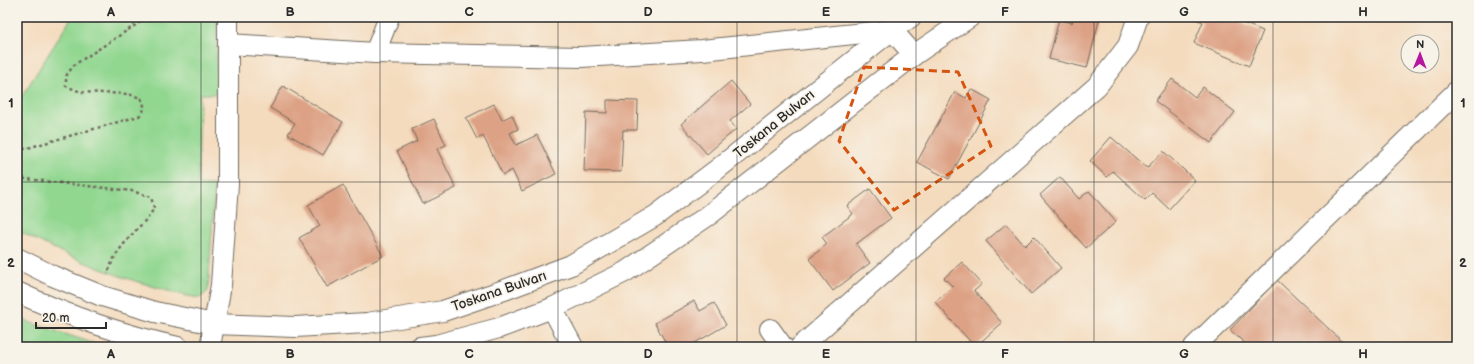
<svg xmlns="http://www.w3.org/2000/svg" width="1474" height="364" font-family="'Balsamiq Sans',sans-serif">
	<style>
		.green { fill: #91d790; stroke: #5e815e }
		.building { fill: #dda285 }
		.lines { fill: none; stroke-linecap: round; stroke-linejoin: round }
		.minor-casing { stroke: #71695e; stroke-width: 22 }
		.path { stroke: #71695e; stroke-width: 2.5; stroke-dasharray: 3 3; stroke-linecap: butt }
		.minor { stroke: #fff; stroke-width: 20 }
		.marked { fill: none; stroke: #d5540f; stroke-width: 3; stroke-dasharray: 8 5; stroke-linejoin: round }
		.grid { fill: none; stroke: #2b2b2b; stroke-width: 1; stroke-opacity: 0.55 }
		.labels { text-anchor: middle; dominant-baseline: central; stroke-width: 3.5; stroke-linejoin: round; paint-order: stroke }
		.street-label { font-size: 14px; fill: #2b2b2b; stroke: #f7f3e8 }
		.neatline { fill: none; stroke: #2b2b2b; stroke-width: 1.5 }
		.grid-label { font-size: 13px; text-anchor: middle; font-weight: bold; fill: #2b2b2b }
	</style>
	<rect width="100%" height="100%" fill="#f7f3e8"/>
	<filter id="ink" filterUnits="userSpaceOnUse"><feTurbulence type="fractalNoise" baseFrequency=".025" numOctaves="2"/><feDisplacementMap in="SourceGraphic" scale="8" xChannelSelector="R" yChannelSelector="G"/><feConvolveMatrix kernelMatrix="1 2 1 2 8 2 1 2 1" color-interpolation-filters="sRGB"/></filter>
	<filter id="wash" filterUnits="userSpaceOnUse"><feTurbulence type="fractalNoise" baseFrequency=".012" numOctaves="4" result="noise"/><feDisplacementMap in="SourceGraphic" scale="16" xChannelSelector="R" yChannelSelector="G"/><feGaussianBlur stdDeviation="0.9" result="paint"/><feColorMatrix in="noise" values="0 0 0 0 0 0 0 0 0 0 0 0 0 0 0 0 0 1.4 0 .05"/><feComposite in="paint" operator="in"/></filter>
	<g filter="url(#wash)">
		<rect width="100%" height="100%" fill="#f4dbbe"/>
		<g class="green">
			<path d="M70,17h147v77h-17l-2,90 17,1 -7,106 -8,7c-17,-2 -32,-7 -48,-12 -47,-13 -92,-33 -135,-56v-126l53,-84z"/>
			<polygon points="17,317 34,324 105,347 17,347"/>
		</g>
		<g id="blocks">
			<g class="building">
				<polygon points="1074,17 1100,17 1087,68 1049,59 1059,19 1072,23"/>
				<polygon points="1190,17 1228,17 1263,31 1249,66 1194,43 1203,22"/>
				<polygon points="1172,79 1195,97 1203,87 1235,112 1211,143 1155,101"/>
				<polygon points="731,81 750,104 730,121 736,129 707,154 681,124"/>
				<polygon points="283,86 343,122 323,155 288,134 295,123 270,108"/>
				<polygon points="971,89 991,100 949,179 917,162 955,92 966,98"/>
				<polygon points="607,100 638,101 637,130 623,130 621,172 584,171 586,112 607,113"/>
				<polygon points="494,104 502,120 512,115 518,129 510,133 516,145 537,135 556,174 522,191 512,170 503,175 483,136 477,139 466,118"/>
				<polygon points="434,119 446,145 437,149 456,188 423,204 397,151 417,141 412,129"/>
				<polygon points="1111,137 1147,168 1163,151 1195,180 1169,209 1152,193 1145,200 1113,171 1107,177 1090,161"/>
				<polygon points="1060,177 1079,199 1089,191 1116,222 1086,248 1040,195"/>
				<polygon points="343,185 383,256 327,287 299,238 320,226 308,205"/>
				<polygon points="870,189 891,218 856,244 870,263 833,291 809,259 827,244 822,237 853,214 847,206"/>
				<polygon points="1006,224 1025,246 1034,237 1061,268 1031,294 986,241"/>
				<polygon points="962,262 982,284 974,291 1002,323 975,347 935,302 953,287 944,278"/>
				<polygon points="1277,280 1348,347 1249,347 1230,330"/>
				<polygon points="694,301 700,311 714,303 726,325 688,347 668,347 655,323"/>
			</g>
		</g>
	</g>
	<g filter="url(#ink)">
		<use href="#blocks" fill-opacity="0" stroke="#71695e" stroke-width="1"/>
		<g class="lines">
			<g class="minor-casing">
				<g id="minor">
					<polyline points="228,44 228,17"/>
					<polyline points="375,53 581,57 702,50 892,30 914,55"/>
					<polyline points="17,258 53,276 102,296 155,312 214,324 295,327 367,323 443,311 507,289 571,265 655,216 715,171 892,30 911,17"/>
					<path d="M17,292c51,24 106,43 161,55"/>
					<polyline points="552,308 573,347"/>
					<polyline points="770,329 783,347"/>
					<polyline points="210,347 221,285 228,184 228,44 375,53 389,17"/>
					<polyline points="420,347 436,345 499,328 552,308 625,272 709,215 914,55 970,17"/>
					<polyline points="800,347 1097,86 1128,46 1138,17"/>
					<polyline points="1194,347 1457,91"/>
				</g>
			</g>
			<g class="path">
				<path d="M17,151l122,-35c7,-7 6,-9 2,-18l-13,-4 -47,-2 -15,-6v-10l8,-11 74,-48"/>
				<path d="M17,178l115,13 19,6 3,11c-4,8 -9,13 -15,19 -13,14 -27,29 -31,47"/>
				<polyline points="76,347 81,342"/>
			</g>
			<use href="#minor" class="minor"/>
		</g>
	</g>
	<path class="marked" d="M864,67l94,5 33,74 -97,64 -55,-69z"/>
	<path class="grid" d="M201,17v330M380,17v330M558,17v330M737,17v330M916,17v330M1094,17v330M1273,17v330M17,182h1440"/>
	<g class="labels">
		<g class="street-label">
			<text transform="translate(774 124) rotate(-39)">Toskana Bulvarı</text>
			<text transform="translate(499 291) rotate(-19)">Toskana Bulvarı</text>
		</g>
	</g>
	<rect width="1474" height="364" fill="none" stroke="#f7f3e8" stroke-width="44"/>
	<g transform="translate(1420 54) rotate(1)"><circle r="19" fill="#f7f3e8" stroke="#a5a39c"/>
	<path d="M0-3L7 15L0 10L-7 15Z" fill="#b5179e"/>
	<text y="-6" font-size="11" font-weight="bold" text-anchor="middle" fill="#2b2b2b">N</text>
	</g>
	<path d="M36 322v6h70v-6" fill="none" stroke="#2b2b2b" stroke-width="2"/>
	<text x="42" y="322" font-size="12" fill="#2b2b2b" stroke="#f7f3e8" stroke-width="3" paint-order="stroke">20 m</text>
	<rect x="22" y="22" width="1430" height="320" class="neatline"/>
	<g class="grid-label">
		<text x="111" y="16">A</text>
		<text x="290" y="16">B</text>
		<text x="469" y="16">C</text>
		<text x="648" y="16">D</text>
		<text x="826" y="16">E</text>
		<text x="1005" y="16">F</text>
		<text x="1184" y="16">G</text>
		<text x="1363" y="16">H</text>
		<text x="11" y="107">1</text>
		<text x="1463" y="107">1</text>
		<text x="11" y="267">2</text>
		<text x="1463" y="267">2</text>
		<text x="111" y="358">A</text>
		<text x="290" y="358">B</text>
		<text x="469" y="358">C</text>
		<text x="648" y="358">D</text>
		<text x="826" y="358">E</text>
		<text x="1005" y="358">F</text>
		<text x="1184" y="358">G</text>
		<text x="1363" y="358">H</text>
	</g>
</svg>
